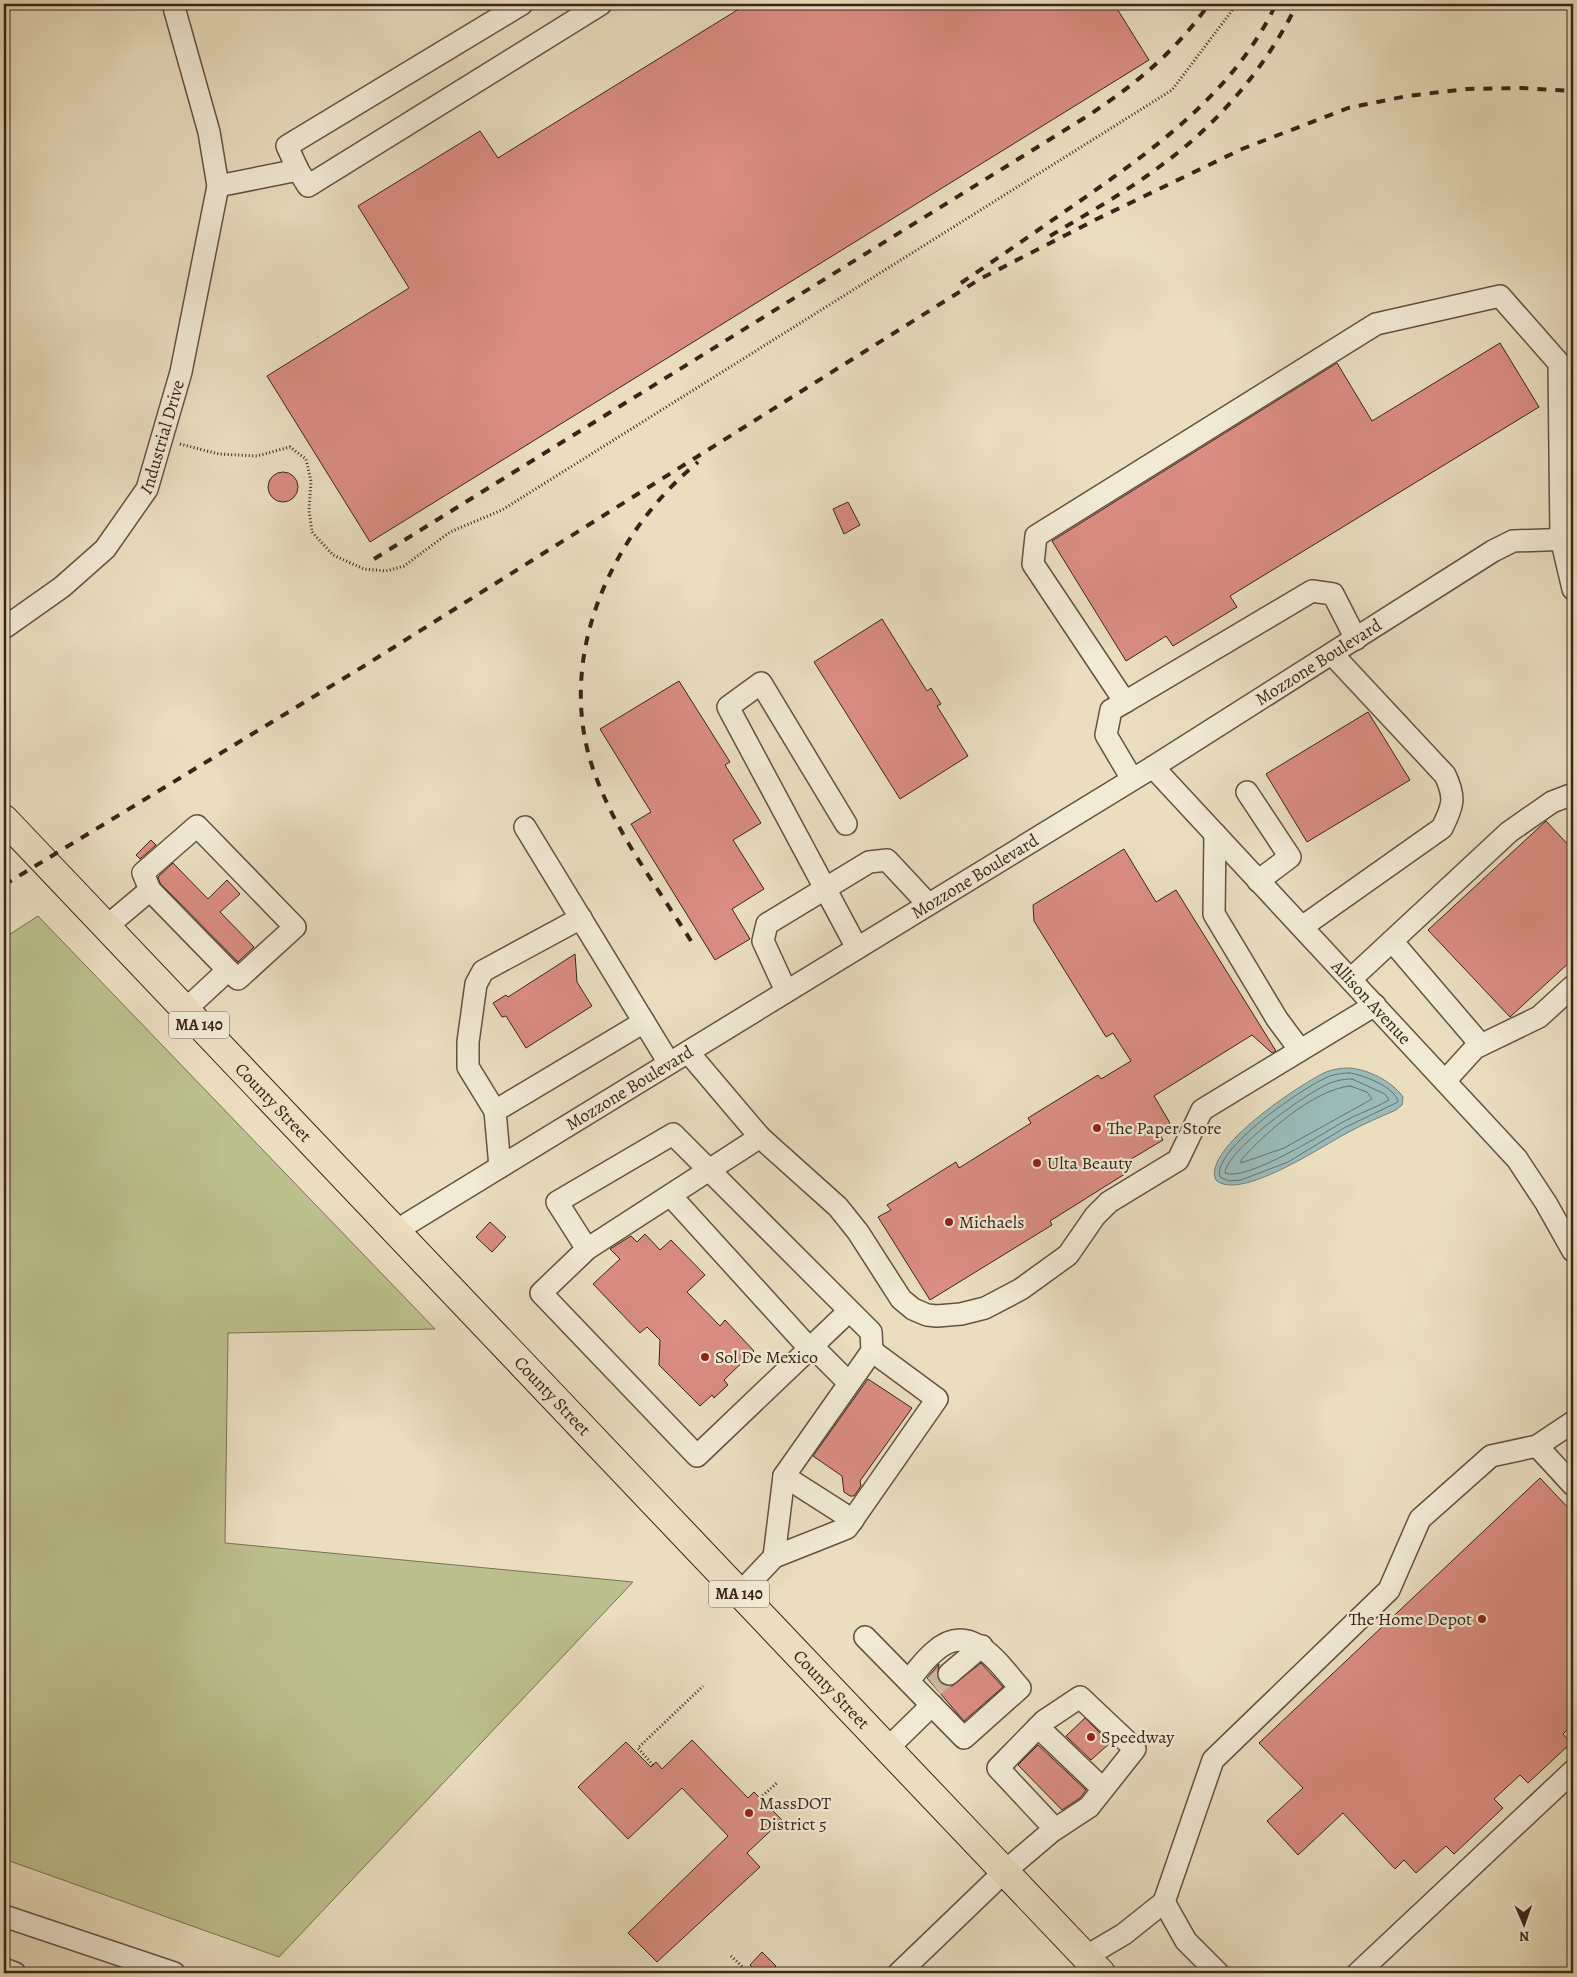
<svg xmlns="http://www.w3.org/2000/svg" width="1577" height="1977" font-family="Alegreya,serif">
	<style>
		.green { fill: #bcc08e; stroke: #7a7254 }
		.water { fill: #9abbba; stroke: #737f7a }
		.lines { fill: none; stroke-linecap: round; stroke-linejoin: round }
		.shore { stroke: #6a706a; stroke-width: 1 }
		.building { fill: #da8d81; stroke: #392419 }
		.minor-tunnel { stroke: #c7b99e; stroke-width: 21; stroke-dasharray: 21 11; stroke-linecap: butt }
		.minor-casing { stroke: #655242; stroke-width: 24 }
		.major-casing { stroke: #392419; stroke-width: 30 }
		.path { stroke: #392419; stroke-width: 3; stroke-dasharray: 1 2.5; stroke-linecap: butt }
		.minor { stroke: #f1ead5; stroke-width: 21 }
		.major { stroke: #eadebf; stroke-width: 28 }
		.rail { stroke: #392419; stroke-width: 4; stroke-dasharray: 9 9; stroke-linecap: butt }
		.poi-dot { fill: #8f2418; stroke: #f1ead5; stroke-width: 2 }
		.labels { text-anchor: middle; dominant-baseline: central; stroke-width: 4.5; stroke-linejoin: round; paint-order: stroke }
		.shield { fill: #f1ead5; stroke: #705f51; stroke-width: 1 }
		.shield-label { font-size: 16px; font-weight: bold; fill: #392419 }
		.street-label { font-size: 18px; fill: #392419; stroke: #f1ead5 }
		.poi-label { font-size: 18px; fill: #392419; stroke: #f1ead5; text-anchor: start }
	</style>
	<rect width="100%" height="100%" fill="#eadebf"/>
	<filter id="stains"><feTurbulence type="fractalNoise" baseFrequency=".004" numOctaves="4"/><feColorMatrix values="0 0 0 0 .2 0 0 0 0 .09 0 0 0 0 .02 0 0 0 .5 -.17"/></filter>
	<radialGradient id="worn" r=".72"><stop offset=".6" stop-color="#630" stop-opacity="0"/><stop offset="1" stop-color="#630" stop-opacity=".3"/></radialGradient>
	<polygon class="green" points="38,916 435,1329 228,1333 225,1543 633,1582 279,1957 4,1859 4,938"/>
	<path class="water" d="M1349,1068c19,1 44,14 54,29l-1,8 -6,5c-16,7 -33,14 -49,23 -23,12 -108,69 -131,47 -15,-31 86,-97 110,-108 8,-3 16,-4 23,-4z"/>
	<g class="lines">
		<g class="shore">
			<path d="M1349,1073c13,1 48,15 49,29l-54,26 -56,34 -47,18 -12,1 -9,-4c-9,-27 86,-92 110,-101 6,-2 13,-3 19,-3z"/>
			<path d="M1352,1079l33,15 4,6c-15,9 -33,14 -48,23 -20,12 -96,59 -116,50 1,-23 86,-84 108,-91 6,-2 12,-3 19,-3z"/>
			<path d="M1350,1086l17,6 5,7 -88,49 -43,15v-3c24,-27 72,-70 109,-74z"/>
		</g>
	</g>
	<g class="building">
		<polygon points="747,4 1114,4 1149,60 370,542 267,376 409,288 358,206 480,131 498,158"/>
		<polygon points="1500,343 1539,407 1230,596 1237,607 1173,646 1166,636 1126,661 1052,541 1337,363 1372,421"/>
		<circle cx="283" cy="487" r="15"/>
		<polygon points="848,502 860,525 844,534 833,509"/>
		<polygon points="882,619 927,691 931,688 941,704 937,706 968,756 900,799 814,662"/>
		<polygon points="679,681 730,762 725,765 761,823 733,840 764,889 732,909 750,939 715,960 631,824 651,812 600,729"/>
		<polygon points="1368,712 1410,780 1307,842 1266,774"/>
		<polygon points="1546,821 1573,850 1573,959 1510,1017 1428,930"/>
		<polygon points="151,840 156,845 140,859 136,855"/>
		<polygon points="1124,849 1156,902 1176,890 1276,1051 1272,1053 1252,1035 1154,1096 1170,1123 1158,1131 1163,1140 1123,1164 1128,1172 1050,1221 1052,1225 930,1300 878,1217 891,1210 887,1205 956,1162 959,1168 1031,1123 1028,1118 1098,1075 1101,1079 1131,1061 1113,1033 1106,1037 1034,921 1033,905"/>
		<polygon points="173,863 208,899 227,880 240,894 220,912 254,947 238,962 160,883 158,877"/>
		<polygon points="575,954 577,982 592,1006 526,1048 506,1016 502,1017 493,1003 506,995 508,997"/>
		<polygon points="490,1222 506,1237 492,1252 476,1237"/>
		<polygon points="645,1234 660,1250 671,1240 705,1275 687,1292 720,1326 725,1320 754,1351 724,1380 728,1385 714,1398 712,1395 700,1406 659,1365 660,1340 647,1327 640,1333 593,1284 620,1259 610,1249 631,1236 637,1242"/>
		<polygon points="868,1379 912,1408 860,1481 861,1486 854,1496 850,1496 844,1492 842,1476 813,1456"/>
		<polygon points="1540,1478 1573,1513 1573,1724 1563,1734 1571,1743 1528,1783 1520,1775 1494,1799 1503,1808 1454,1854 1446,1846 1416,1873 1404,1860 1395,1869 1343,1813 1298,1855 1267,1821 1303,1788 1259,1743"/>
		<polygon points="981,1663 1003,1687 964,1721 927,1678 939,1664 937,1676 939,1682 944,1686 952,1686"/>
		<polygon points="1085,1718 1110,1743 1091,1760 1066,1736"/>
		<polygon points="692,1740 748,1798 754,1792 782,1820 747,1853 760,1867 657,1962 628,1933 728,1836 682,1788 628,1839 578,1787 626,1742 651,1767 656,1762 662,1769"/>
		<polygon points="1038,1745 1086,1790 1080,1798 1062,1810 1018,1765"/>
		<polygon points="762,1952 776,1966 768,1973 758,1973 750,1965"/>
	</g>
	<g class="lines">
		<polyline class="minor-tunnel" points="934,1686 949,1674"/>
		<g class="minor-casing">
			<g id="minor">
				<polyline points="522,4 287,146 298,170 308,186 601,4"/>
				<polyline points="218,186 298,170"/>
				<path id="s1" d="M4,628l58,-41 43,-38 42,-60 34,-117 37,-186 -9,-54 -36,-128"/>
				<polyline points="1356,639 1333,594 1312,591 1125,702 1033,564 1036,536 1376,324 1500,296 1559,363 1561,538 1573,589"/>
				<polyline points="1125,702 1111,710 1106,735 1132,779"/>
				<path id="s2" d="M1153,767l364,392 29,44 27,48"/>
				<polyline points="1247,792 1290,857 1258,881"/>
				<polyline points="846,824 761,683 728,707 857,948"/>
				<polyline points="525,827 669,1063"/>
				<polyline points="1215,834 1214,914 1277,1019 1300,1050"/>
				<polyline points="150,890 143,873 197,826 295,927 238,979 228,970"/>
				<polyline points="106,927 150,890 228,970 185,1010"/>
				<path d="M1302,927l140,-99c11,-22 14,-30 3,-53l-112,-120"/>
				<polyline points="1392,941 1481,1045"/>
				<polyline points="1351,979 1509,832 1552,802 1573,794"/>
				<polyline points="786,991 763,941 767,924 869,862 887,860 928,904"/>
				<polyline points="688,1052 760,1137 838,1207 858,1232 901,1299 913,1309 927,1315 937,1316 961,1314 985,1308 1021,1289 1068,1255 1095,1216 1109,1202 1178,1160 1202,1110 1375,1005"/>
				<polyline points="1445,1081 1475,1048 1539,1017 1573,986"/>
				<polyline points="495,1111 468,1067 468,1042 476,984 483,971 581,918"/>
				<polyline points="760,1137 587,1249 541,1293 697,1456 849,1311"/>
				<polyline points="500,1167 495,1111 644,1022"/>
				<polyline points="671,1196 810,1349"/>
				<path id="s3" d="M394,1232l759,-465 340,-216 20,-10 60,-2"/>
				<polyline points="587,1249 557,1202 673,1134 871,1332 872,1351 784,1476 774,1557"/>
				<polyline points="812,1346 849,1383"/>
				<polyline points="1537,1446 1573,1485"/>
				<polyline points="784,1476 853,1520"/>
				<polyline points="739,1594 774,1557 847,1528 937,1399 872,1351"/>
				<path d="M865,1637l99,101 56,-50c-22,-25 -50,-69 -86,-36 -10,8 -17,19 -26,29"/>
				<polyline points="949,1674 982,1646"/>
				<polyline points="1038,1727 1103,1789"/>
				<polyline points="887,1749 932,1705"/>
				<polyline points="1164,1902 1186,1941 1218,1973"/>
				<polyline points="4,1918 4,1916 174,1973"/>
				<polyline points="1085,1957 1124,1934 1164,1902 1213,1760 1389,1590 1420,1519 1491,1456 1537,1446 1573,1422"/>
				<polyline points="4,1969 15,1973"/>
				<polyline points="899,1973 1004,1872 1051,1832 1089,1807 1135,1749 1080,1697 1044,1721 998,1768 1055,1829"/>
				<polyline points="1358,1973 1573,1771"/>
			</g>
		</g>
		<g class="major-casing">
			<g id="major">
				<path id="s4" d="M4,819l1097,1154"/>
			</g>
		</g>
		<g class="path">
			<polyline points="180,444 219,454 257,456 290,447 306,459 311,481 309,510 312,532 333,555 364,569 386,571 404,566 450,532 502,510 1172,90 1237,4"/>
			<polyline points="653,1765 638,1748 703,1686"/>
			<polyline points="760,1798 778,1782"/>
			<polyline points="731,1956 749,1973"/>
		</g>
		<use href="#minor" class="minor"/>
		<use href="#major" class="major"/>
		<g class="rail">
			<path d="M1050,236c38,-23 78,-45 113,-72 56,-41 104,-98 134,-160"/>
			<path d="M961,283c40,-27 80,-55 119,-82 77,-54 155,-110 196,-197"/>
			<path d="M374,559l715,-444c48,-32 86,-63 120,-111"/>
			<polyline points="4,885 364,666 980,279 1099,218 1242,149 1348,108 1407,96 1467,89 1522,88 1573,91"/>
			<path d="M691,941c-33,-53 -73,-105 -95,-164 -44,-114 13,-241 102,-315"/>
		</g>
	</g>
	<g class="poi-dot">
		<circle cx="1097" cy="1128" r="5"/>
		<circle cx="1037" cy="1163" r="5"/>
		<circle cx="949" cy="1222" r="5"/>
		<circle cx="705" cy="1357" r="5"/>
		<circle cx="1482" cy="1619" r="5"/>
		<circle cx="1091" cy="1737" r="5"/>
		<circle cx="749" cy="1813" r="5"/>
	</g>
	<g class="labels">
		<g class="shield">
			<rect x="169" y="1011.5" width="60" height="27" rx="4"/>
			<rect x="709" y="1580.5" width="60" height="27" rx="4"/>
		</g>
		<g class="shield-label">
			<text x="199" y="1025">MA 140</text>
			<text x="739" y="1594">MA 140</text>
		</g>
		<g class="street-label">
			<text stroke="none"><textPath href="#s1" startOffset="256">Industrial Drive</textPath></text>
			<text stroke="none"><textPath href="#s3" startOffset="1086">Mozzone Boulevard</textPath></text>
			<text stroke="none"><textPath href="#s3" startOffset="681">Mozzone Boulevard</textPath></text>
			<text stroke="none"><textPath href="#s2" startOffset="321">Allison Avenue</textPath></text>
			<text stroke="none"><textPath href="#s3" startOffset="276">Mozzone Boulevard</textPath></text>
			<text stroke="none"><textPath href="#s4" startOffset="391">County Street</textPath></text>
			<text stroke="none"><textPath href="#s4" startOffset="796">County Street</textPath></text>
			<text stroke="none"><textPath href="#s4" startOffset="1201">County Street</textPath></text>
		</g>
		<g class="poi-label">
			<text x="1107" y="1128">The Paper Store</text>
			<text x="1047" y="1163">Ulta Beauty</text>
			<text x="959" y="1222">Michaels</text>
			<text x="715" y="1357">Sol De Mexico</text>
			<text x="1472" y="1619" text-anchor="end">The Home Depot</text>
			<text x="1101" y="1737">Speedway</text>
			<text x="759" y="1803">MassDOT<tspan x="759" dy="21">District 5</tspan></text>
		</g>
	</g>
	<rect width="1577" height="1977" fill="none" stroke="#eadebf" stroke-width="20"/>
	<rect x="5" y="5" width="1567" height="1967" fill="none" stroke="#392419" stroke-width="2.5"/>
	<rect x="10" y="10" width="1557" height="1957" fill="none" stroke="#392419"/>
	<g transform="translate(1524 1924) rotate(178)" stroke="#f1ead5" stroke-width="4" paint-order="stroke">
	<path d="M0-4L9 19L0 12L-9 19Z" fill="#392419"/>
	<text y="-8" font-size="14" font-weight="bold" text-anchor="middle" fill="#392419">N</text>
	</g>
	<rect width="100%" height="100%" filter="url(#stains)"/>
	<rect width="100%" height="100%" fill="url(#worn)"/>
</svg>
